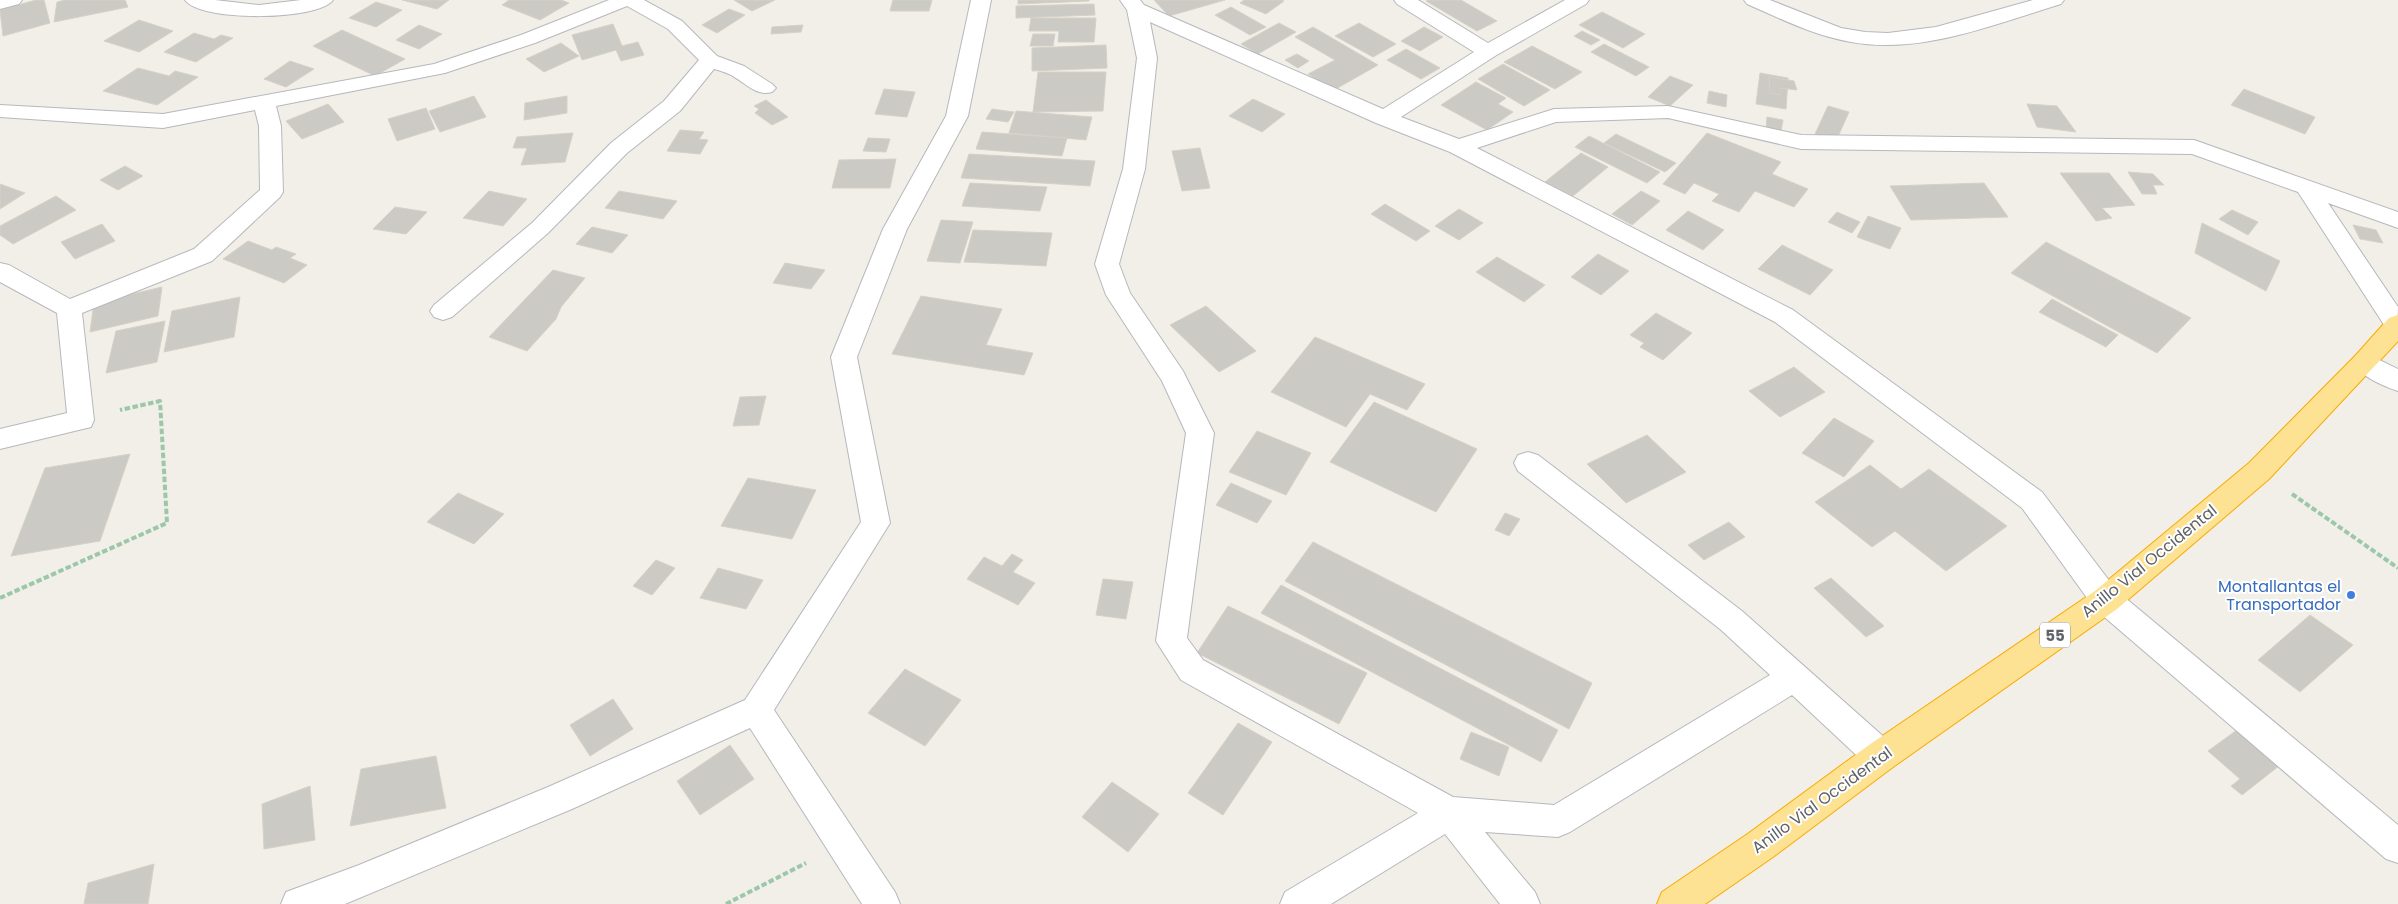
<svg xmlns="http://www.w3.org/2000/svg" width="2398" height="904" font-family="Poppins,sans-serif">
	<style>
		.building { fill: #cccac5; stroke: #d6d1c6 }
		.lines { fill: none; stroke-linecap: round; stroke-linejoin: round }
		.minor-casing { stroke: #b5b8bc; stroke-width: 2 }
		.highway-casing { stroke: #f9ab00; stroke-width: 2 }
		.path { stroke: #9cc7a9; stroke-width: 4; stroke-dasharray: 5.5 2.5; stroke-linecap: butt }
		.minor { fill: #fff; fill-rule: evenodd }
		.highway { fill: #fde293; fill-rule: evenodd }
		.shop-dot { fill: #3f7fe0; stroke: #fff; stroke-width: 2 }
		.labels { text-anchor: middle; dominant-baseline: central; stroke-width: 4; stroke-linejoin: round; paint-order: stroke }
		.shield { fill: #fff; stroke: #8f9295; stroke-width: 1 }
		.shield-label { font-size: 15px; font-weight: bold; fill: #5f6368 }
		.street-label { font-size: 16px; fill: #5f6368; stroke: #fff }
		.shop-label { font-size: 16px; fill: #366cbe; stroke: #fff; text-anchor: end }
	</style>
	<rect width="100%" height="100%" fill="#f1efe8"/>
	<g class="building">
		<polygon points="36,0 44,0 50,23 3,36 0,10"/>
		<polygon points="65,0 125,0 128,7 54,22 57,2"/>
		<polygon points="402,0 449,0 437,9"/>
		<polygon points="509,0 561,0 569,3 540,20 502,5"/>
		<polygon points="734,0 775,0 752,11"/>
		<polygon points="893,0 932,0 929,11 890,11"/>
		<polygon points="1018,0 1089,0 1089,1 1018,4"/>
		<polygon points="1154,0 1225,0 1169,16"/>
		<polygon points="1244,0 1281,0 1284,1 1266,14 1240,3"/>
		<polygon points="1429,0 1461,0 1497,21 1477,31 1426,1"/>
		<polygon points="376,2 402,10 376,27 349,18"/>
		<polygon points="1094,4 1095,15 1016,18 1016,6"/>
		<polygon points="1231,7 1266,27 1250,35 1215,15"/>
		<polygon points="729,9 745,15 717,33 702,25"/>
		<polygon points="1602,12 1645,34 1623,48 1579,25"/>
		<polygon points="1031,18 1096,18 1094,42 1058,42 1059,31 1029,31"/>
		<polygon points="139,20 173,31 139,52 104,41"/>
		<polygon points="1279,23 1296,32 1258,54 1241,44"/>
		<polygon points="1359,23 1396,44 1373,57 1335,36"/>
		<polygon points="613,24 622,46 638,42 644,55 621,61 616,50 582,60 572,35"/>
		<polygon points="419,25 442,34 419,49 396,40"/>
		<polygon points="803,25 801,32 771,34 772,27"/>
		<polygon points="1313,27 1378,65 1334,90 1308,74 1335,60 1295,37"/>
		<polygon points="1424,27 1443,37 1420,51 1401,41"/>
		<polygon points="342,30 405,59 375,76 313,46"/>
		<polygon points="1582,31 1600,40 1591,45 1574,36"/>
		<polygon points="194,33 214,39 221,35 233,38 196,62 164,52"/>
		<polygon points="1033,34 1055,34 1053,46 1030,46"/>
		<polygon points="561,43 579,56 544,72 526,59"/>
		<polygon points="1604,44 1649,67 1636,76 1591,52"/>
		<polygon points="1106,45 1107,68 1032,71 1032,48"/>
		<polygon points="1532,46 1582,72 1555,89 1504,62"/>
		<polygon points="1406,49 1440,68 1421,79 1387,60"/>
		<polygon points="1297,54 1309,61 1298,68 1285,60"/>
		<polygon points="290,61 314,69 286,87 264,79"/>
		<polygon points="1503,64 1550,90 1524,106 1478,79"/>
		<polygon points="138,68 169,76 175,71 198,77 157,105 103,91"/>
		<polygon points="1038,72 1106,72 1103,111 1033,112"/>
		<polygon points="1760,73 1788,78 1786,109 1756,104"/>
		<polygon points="1670,76 1693,85 1670,106 1648,97"/>
		<polygon points="1769,77 1794,81 1797,90 1781,88 1780,95 1770,93"/>
		<polygon points="1476,82 1506,98 1498,104 1513,112 1487,130 1441,105"/>
		<polygon points="884,89 915,92 907,117 875,114"/>
		<polygon points="2244,89 2315,117 2305,134 2231,105"/>
		<polygon points="1709,91 1727,95 1726,107 1707,103"/>
		<polygon points="474,96 486,117 440,132 429,111"/>
		<polygon points="567,96 567,113 524,120 525,103"/>
		<polygon points="1253,99 1285,114 1262,132 1229,116"/>
		<polygon points="766,100 788,117 772,125 755,113 759,109 754,106"/>
		<polygon points="328,104 344,122 302,139 286,121"/>
		<polygon points="2027,104 2057,106 2076,132 2037,127"/>
		<polygon points="1828,106 1849,112 1836,141 1815,134"/>
		<polygon points="426,108 435,129 397,141 388,119"/>
		<polygon points="992,109 1014,112 1008,122 986,119"/>
		<polygon points="1016,111 1092,117 1086,140 1009,133"/>
		<polygon points="1767,117 1783,120 1781,131 1766,128"/>
		<polygon points="680,130 704,132 699,139 708,140 700,154 667,151"/>
		<polygon points="982,132 1067,138 1062,156 976,149"/>
		<polygon points="573,133 565,162 521,165 527,148 513,148 517,137"/>
		<polygon points="1707,133 1781,162 1772,174 1808,189 1794,207 1755,191 1739,212 1712,201 1719,194 1694,183 1685,194 1663,184"/>
		<polygon points="1616,134 1676,163 1665,172 1604,143"/>
		<polygon points="1589,136 1660,172 1647,183 1575,147"/>
		<polygon points="868,138 890,139 886,152 863,151"/>
		<polygon points="1200,148 1210,188 1182,191 1172,151"/>
		<polygon points="1581,153 1608,167 1573,196 1545,182"/>
		<polygon points="969,154 1095,161 1090,186 961,178"/>
		<polygon points="896,159 890,188 832,188 839,160"/>
		<polygon points="125,166 143,176 118,190 100,180"/>
		<polygon points="2128,172 2153,174 2164,185 2153,185 2157,194 2142,194"/>
		<polygon points="2060,173 2109,173 2135,205 2102,208 2112,218 2096,221"/>
		<polygon points="970,183 1047,187 1040,211 962,206"/>
		<polygon points="1984,183 2008,217 1911,220 1890,186"/>
		<polygon points="0,184 25,193 0,209"/>
		<polygon points="489,191 527,199 503,226 463,218"/>
		<polygon points="619,191 677,201 663,219 605,208"/>
		<polygon points="1641,191 1660,201 1632,225 1612,214"/>
		<polygon points="56,196 76,210 13,244 0,235 0,226"/>
		<polygon points="1385,204 1430,231 1416,241 1371,214"/>
		<polygon points="395,207 427,212 406,234 373,229"/>
		<polygon points="1459,209 1483,223 1459,240 1435,226"/>
		<polygon points="2232,210 2258,222 2248,235 2219,219"/>
		<polygon points="1688,211 1724,230 1703,250 1666,230"/>
		<polygon points="1837,212 1860,222 1852,233 1828,222"/>
		<polygon points="1868,216 1901,228 1890,249 1857,237"/>
		<polygon points="941,220 973,222 960,263 927,261"/>
		<polygon points="2202,223 2280,261 2266,291 2195,253"/>
		<polygon points="102,224 115,241 75,259 61,242"/>
		<polygon points="2353,225 2376,230 2383,243 2360,239"/>
		<polygon points="592,227 628,235 612,253 576,244"/>
		<polygon points="973,230 1052,233 1046,266 964,262"/>
		<polygon points="248,241 272,250 276,247 296,254 290,258 307,265 284,283 223,259"/>
		<polygon points="2046,242 2191,318 2157,353 2011,273"/>
		<polygon points="1782,245 1833,270 1810,295 1758,269"/>
		<polygon points="1598,254 1629,271 1601,295 1571,277"/>
		<polygon points="1497,257 1545,285 1524,302 1476,272"/>
		<polygon points="785,263 825,270 811,289 773,283"/>
		<polygon points="553,270 585,278 561,307 556,319 527,351 489,337"/>
		<polygon points="162,287 158,316 90,332 94,303"/>
		<polygon points="921,296 1002,309 986,345 1033,353 1024,375 892,354"/>
		<polygon points="240,297 234,337 164,352 172,311"/>
		<polygon points="2052,299 2118,335 2106,347 2039,312"/>
		<polygon points="1206,306 1256,351 1219,372 1170,325"/>
		<polygon points="1656,313 1692,333 1663,360 1640,347 1644,343 1630,335"/>
		<polygon points="165,321 157,362 106,373 116,331"/>
		<polygon points="1315,337 1425,384 1407,410 1370,394 1346,427 1271,392"/>
		<polygon points="1794,367 1825,392 1780,417 1749,391"/>
		<polygon points="766,396 759,425 733,426 740,397"/>
		<polygon points="1374,402 1477,449 1436,512 1330,462"/>
		<polygon points="1834,418 1874,441 1844,477 1802,453"/>
		<polygon points="1257,431 1311,453 1286,495 1229,472"/>
		<polygon points="1647,435 1686,472 1626,503 1587,464"/>
		<polygon points="130,454 100,541 11,556 45,468"/>
		<polygon points="1870,465 1901,489 1929,469 2007,526 1946,571 1895,531 1872,547 1815,502"/>
		<polygon points="748,478 816,490 792,539 721,526"/>
		<polygon points="1231,483 1272,501 1257,523 1216,505"/>
		<polygon points="458,493 504,514 474,544 427,522"/>
		<polygon points="1505,513 1520,519 1509,536 1495,530"/>
		<polygon points="1729,522 1745,537 1704,560 1688,545"/>
		<polygon points="1313,542 1592,683 1569,729 1285,581"/>
		<polygon points="1012,554 1023,560 1013,572 1035,583 1018,605 967,579 984,557 1002,566"/>
		<polygon points="656,560 675,568 652,595 633,586"/>
		<polygon points="718,568 763,580 746,609 700,598"/>
		<polygon points="1831,578 1884,626 1866,637 1814,588"/>
		<polygon points="1103,579 1133,582 1126,619 1096,615"/>
		<polygon points="1281,585 1558,730 1541,762 1261,613"/>
		<polygon points="1228,606 1367,673 1339,724 1197,653"/>
		<polygon points="2310,615 2353,645 2300,692 2258,660"/>
		<polygon points="905,669 961,700 925,746 868,713"/>
		<polygon points="613,699 633,729 590,756 570,725"/>
		<polygon points="1238,723 1272,742 1223,815 1188,793"/>
		<polygon points="2241,727 2284,762 2242,795 2231,786 2240,779 2208,751"/>
		<polygon points="1471,732 1509,747 1499,776 1460,759"/>
		<polygon points="730,745 754,779 700,815 677,781"/>
		<polygon points="436,756 446,808 350,826 361,769"/>
		<polygon points="1112,782 1159,814 1128,852 1082,817"/>
		<polygon points="310,786 315,840 264,849 262,804"/>
		<polygon points="154,864 148,904 84,904 88,883"/>
	</g>
	<g class="lines">
		<g class="minor-casing">
			<g id="minor">
				<polygon points="0,0 22,0 19,4 0,9"/>
				<path d="M185,0h30l44,5 42,-5h32c-15,21 -133,22 -148,0z"/>
				<path d="M609,0h35l38,21 35,35 27,10 28,18 4,4 -4,4c-17,5 -28,-11 -43,-18 -5,-2 -10,-4 -15,-5l-34,42 -53,42 -79,80 -96,84 -9,3 -9,-3 -4,-6 4,-6 98,-82 79,-80 53,-42 35,-41 -31,-31 -41,-23 -92,37 -90,30 -169,33 5,20 2,66 -3,5 -68,64 -130,52 12,107 -3,7 -91,22v-20l67,-16 -10,-100 -57,-31v-19l9,2 61,34 124,-50 66,-59 -1,-64 -4,-16 -92,18 -163,-11v-12l163,9 271,-50 87,-29z"/>
				<polygon points="971,0 991,0 968,116 907,229 857,357 890,523 774,710 895,892 900,904 862,904 750,728 572,809 345,904 281,904 286,892 359,865 548,787 745,700 861,522 831,357 883,229 946,116"/>
				<polygon points="1120,0 1140,0 1144,5 1383,109 1474,52 1397,4 1394,0 1418,0 1488,43 1565,0 1589,0 1586,4 1495,56 1401,117 1459,139 1554,109 1668,106 1801,135 2194,140 2398,212 2398,228 2328,203 2398,307 2397,334 2388,331 2298,192 2192,154 1801,149 1668,118 1556,122 1477,148 1793,310 2042,492 2117,591 2398,825 2398,863 2386,859 2095,609 2022,508 1775,322 1450,152 1376,123 1150,22 1157,58 1145,169 1119,264 1130,293 1183,371 1214,433 1187,638 1203,660 1453,797 1554,805 1770,675 1720,629 1518,471 1514,463 1518,455 1528,452 1538,455 1742,611 1893,745 1897,756 1893,767 1881,771 1869,767 1792,695 1570,832 1558,837 1485,832 1535,892 1540,904 1500,904 1445,834 1331,904 1280,904 1285,892 1418,813 1181,680 1156,641 1186,433 1162,381 1106,295 1095,264 1123,169 1137,58 1127,10"/>
				<path d="M1744,0h26l71,28 24,4 23,1 48,-6 97,-27h31l-3,4c-66,20 -140,51 -210,38 -36,-6 -70,-23 -104,-38z"/>
				<path d="M2365,353l33,16v22c-15,-5 -38,-15 -46,-29l4,-7z"/>
			</g>
		</g>
		<g class="highway-casing">
			<polygon id="highway" points="2398,315 2398,341 2269,479 2117,609 1893,767 1773,857 1705,904 1657,904 1662,892 1749,833 1869,745 2095,591 2249,463 2356,355 2389,318"/>
		</g>
		<g class="path">
			<polyline points="2292,494 2398,568"/>
			<polyline points="0,598 167,523 160,401 120,410"/>
			<polyline points="726,904 806,863"/>
		</g>
		<use href="#minor" class="minor"/>
		<use href="#highway" class="highway"/>
	</g>
	<circle class="shop-dot" cx="2351" cy="595" r="5"/>
	<g class="labels">
		<rect class="shield" x="2040" y="622.5" width="30" height="25" rx="4"/>
		<g class="shield-label">
			<text x="2055" y="635">55</text>
		</g>
		<g class="street-label">
			<text transform="translate(2149 561) rotate(-39)">Anillo Vial Occidental</text>
			<text transform="translate(1822 800) rotate(-36)">Anillo Vial Occidental</text>
		</g>
		<g class="shop-label">
			<text x="2341" y="586">Montallantas el<tspan x="2341" dy="18">Transportador</tspan></text>
		</g>
	</g>
</svg>
